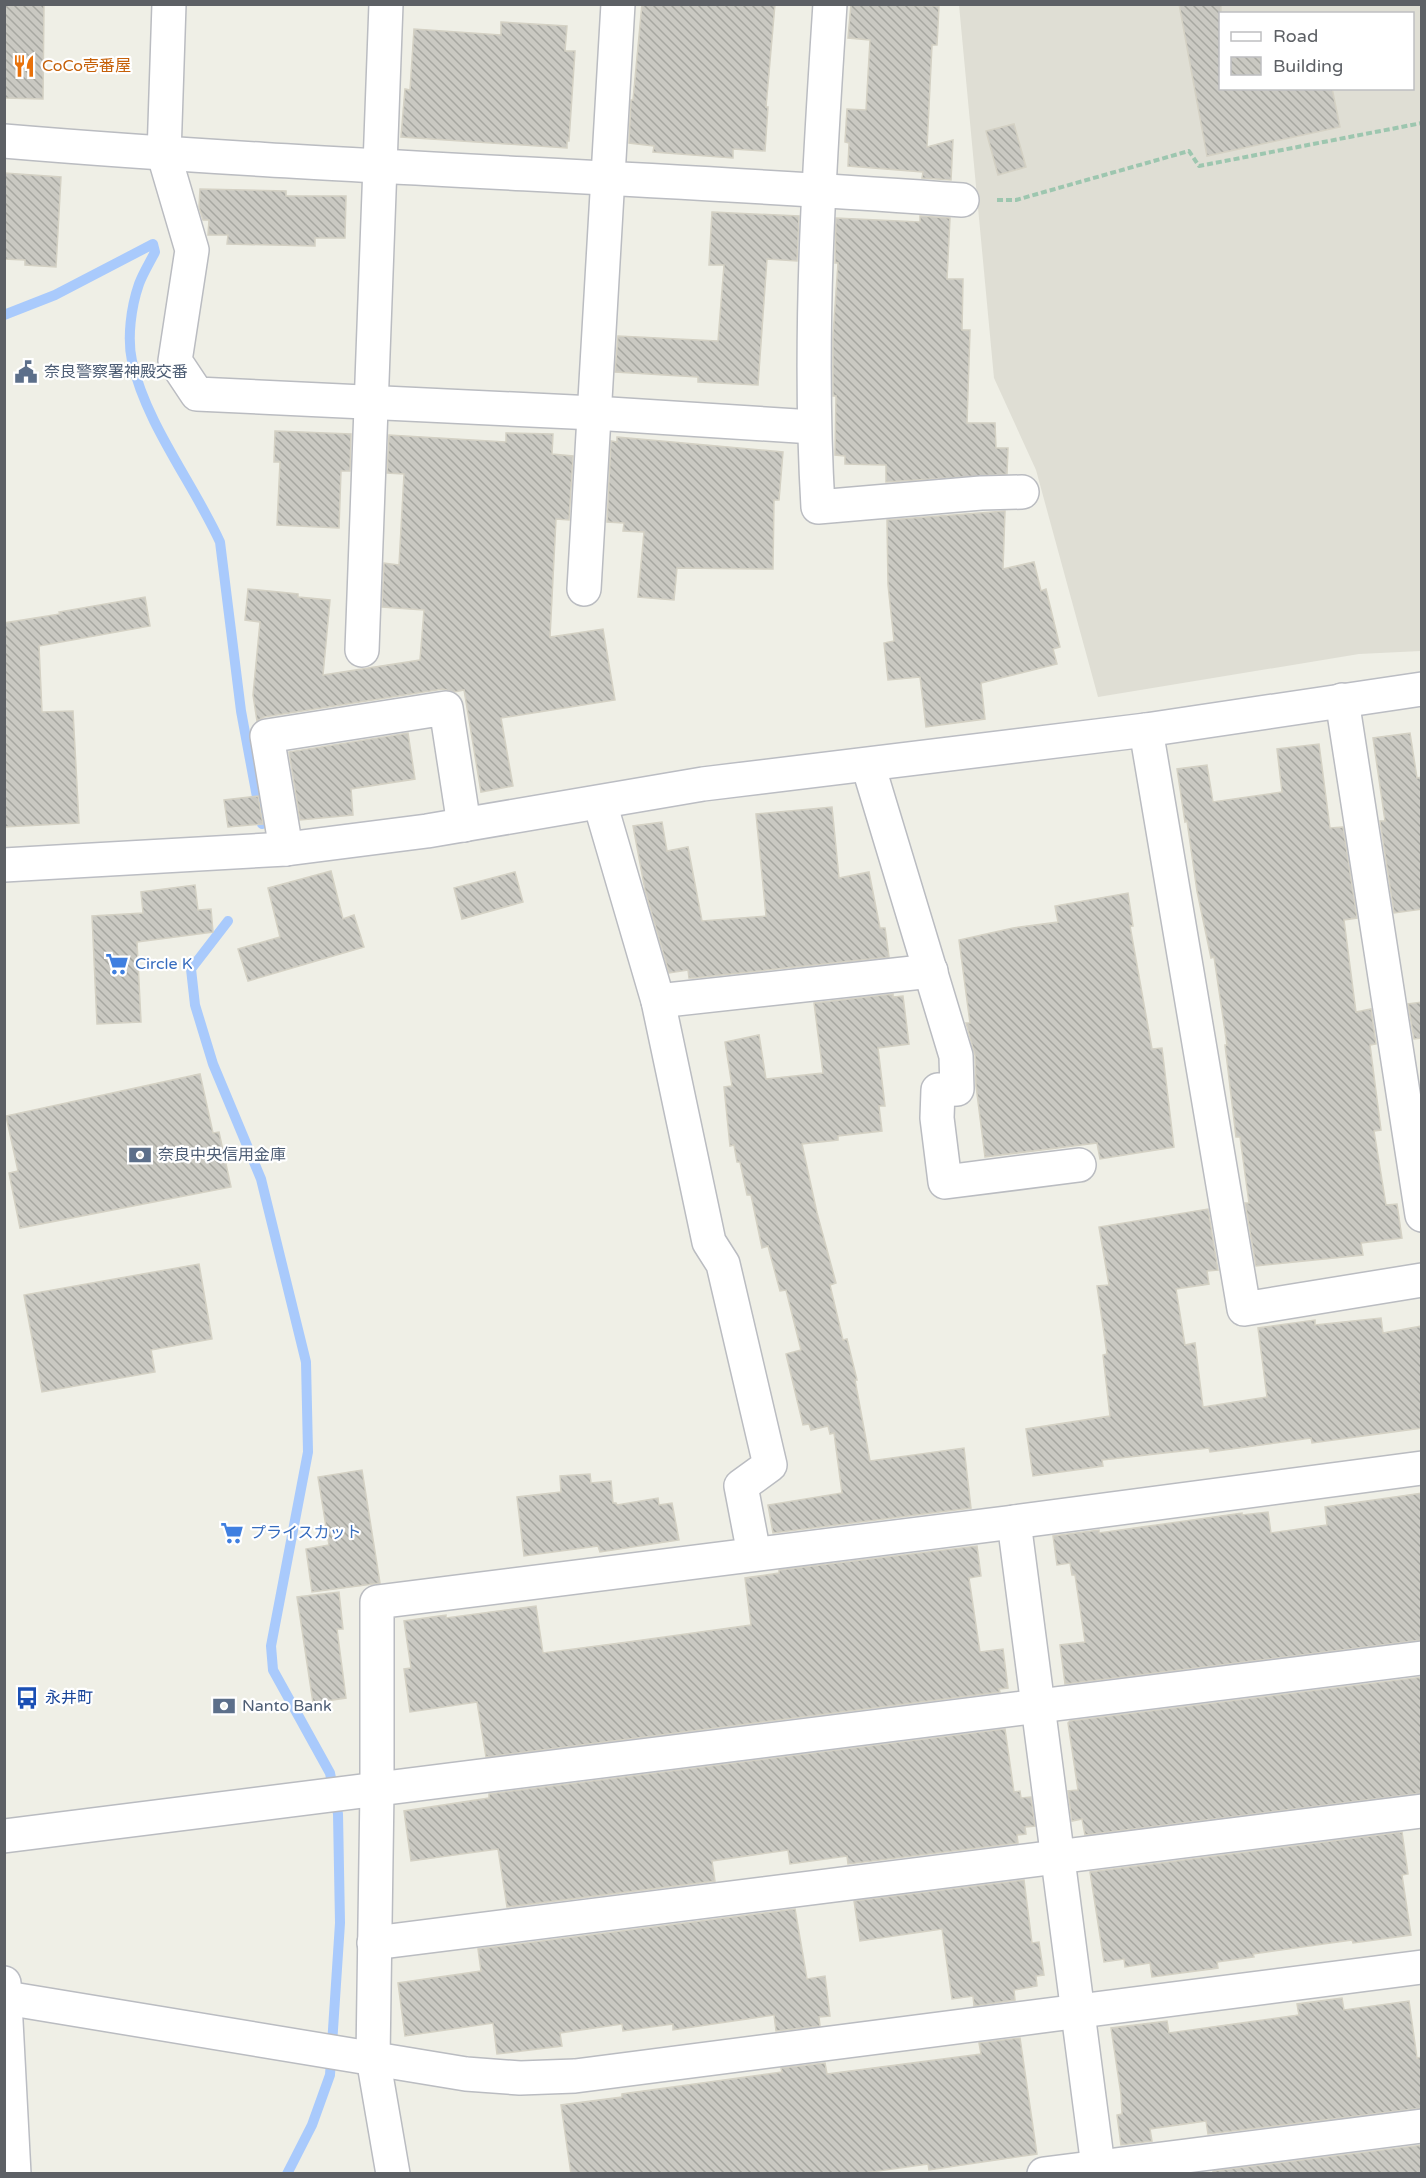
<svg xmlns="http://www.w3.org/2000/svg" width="1426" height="2178" font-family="'Varela Round','Noto Sans JP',sans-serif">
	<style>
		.education { fill: #dfded4; fill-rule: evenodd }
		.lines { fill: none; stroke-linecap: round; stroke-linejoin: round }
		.stream { stroke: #a9cafc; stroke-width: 10 }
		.building { fill: url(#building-back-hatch); stroke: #d4d1c4; stroke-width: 1.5 }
		.street-casing { stroke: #babcc1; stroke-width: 36 }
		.secondary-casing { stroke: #bbbdc3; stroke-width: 36 }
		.path { stroke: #9dc6af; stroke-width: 4; stroke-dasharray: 6 3; stroke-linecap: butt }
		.street { stroke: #fff; stroke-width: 33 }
		.secondary { stroke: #fff; stroke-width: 33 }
		.labels { text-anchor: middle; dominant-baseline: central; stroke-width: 4.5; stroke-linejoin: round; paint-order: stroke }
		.food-label { font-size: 16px; fill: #c56008; stroke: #fff; text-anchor: start }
		.service-label { font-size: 16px; fill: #4e5e75; stroke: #fff; text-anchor: start }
		.shop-label { font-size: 16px; fill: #366cbe; stroke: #fff; text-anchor: start }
		.transit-label { font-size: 16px; fill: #164399; stroke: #fff; text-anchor: start }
	</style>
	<defs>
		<pattern id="building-back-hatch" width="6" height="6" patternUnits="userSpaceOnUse" patternTransform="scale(1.5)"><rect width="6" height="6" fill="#cac9c2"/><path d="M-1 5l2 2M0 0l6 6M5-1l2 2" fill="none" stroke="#a7a7a1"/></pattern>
	</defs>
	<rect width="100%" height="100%" fill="#efefe6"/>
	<path class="education" d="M959,5h462v646l-62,3 -261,43 -62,-227 -42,-92zM1220,14h192v74h-192z"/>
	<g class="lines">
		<g class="stream">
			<path d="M4,315l51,-20 98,-51 2,8c-5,10 -12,21 -16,32 -8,23 -12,54 -7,77 14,63 61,122 88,181l21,169 21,113"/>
			<polyline points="228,921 191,969 195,1005 213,1064 261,1179 306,1362 308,1452 271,1646 273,1670 330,1773 338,1814 340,1923 330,2075 312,2125 287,2174"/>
		</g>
	</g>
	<g class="building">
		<polygon points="4,4 44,4 43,99 4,98"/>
		<polygon points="642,4 775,4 766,107 768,107 765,151 733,149 733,158 653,152 654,146 629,143 631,100 633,100"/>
		<polygon points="851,4 939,6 937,45 932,45 927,147 953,140 951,180 922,178 923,172 848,166 849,143 845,142 847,109 866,110 870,40 848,38"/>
		<polygon points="1179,4 1221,4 1221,88 1332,88 1340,127 1207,156"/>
		<polygon points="501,22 567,26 565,51 575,51 569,141 567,141 567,148 401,137 405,89 410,90 414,29 501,35"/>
		<polygon points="1014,124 1026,167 998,175 986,131"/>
		<polygon points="4,173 61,177 56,267 25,265 25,260 4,259"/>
		<polygon points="200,189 286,191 286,196 346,196 345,238 315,238 315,246 227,244 228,235 208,235 209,220 203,220 199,207"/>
		<polygon points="712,212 799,216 797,261 767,259 758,385 698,382 698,377 615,372 618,336 718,341 724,265 709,265"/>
		<polygon points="920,216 950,218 947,279 963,279 962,330 970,330 967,423 995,423 996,448 1008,448 1007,474 886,482 886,465 845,464 845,456 835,455 836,396 833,396 833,336 838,263 835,263 836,218 920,222"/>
		<polygon points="275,431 351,434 350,471 341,471 339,528 277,525 280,462 274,462"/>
		<polygon points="506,433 553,434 552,454 573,456 569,520 556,519 550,637 603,629 615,700 501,718 513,786 481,792 464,690 454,692 443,689 264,717 257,721 253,695 260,622 245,620 248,589 298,594 298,597 330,600 323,675 420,660 424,610 382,607 384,563 399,565 404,474 387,473 389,435 506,442"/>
		<polygon points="617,437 783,452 779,500 774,500 773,569 677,568 674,600 638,597 644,532 623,531 624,523 607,522 611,441 617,442"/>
		<polygon points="1005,511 1003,569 1034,562 1041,591 1046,589 1060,647 1053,649 1057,664 981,683 985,719 926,727 920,677 888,680 884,643 894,641 888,585 887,520"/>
		<polygon points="145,597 150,626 39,646 42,712 73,711 79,823 4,827 4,623 60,614 59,612"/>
		<polygon points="408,733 415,779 351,789 353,815 300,820 289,752"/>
		<polygon points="1410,733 1417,778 1422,777 1422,909 1394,913 1380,821 1385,821 1373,738"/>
		<polygon points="1319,744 1330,828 1343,827 1357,918 1344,920 1356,1012 1371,1009 1376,1044 1370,1045 1381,1130 1374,1131 1386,1205 1397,1204 1402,1238 1361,1243 1363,1255 1256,1266 1245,1203 1249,1203 1240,1137 1236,1137 1225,1045 1227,1045 1214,957 1211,958 1197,891 1187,821 1185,822 1177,769 1207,765 1213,802 1282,792 1277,749"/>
		<polygon points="258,796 263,824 228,827 224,800"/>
		<polygon points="832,807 839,878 869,872 880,928 885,928 889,957 693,978 689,978 688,970 669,973 645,890 633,826 662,822 667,851 688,847 702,921 766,916 756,814"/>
		<polygon points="331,871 343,919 354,915 364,947 248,981 238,949 280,937 268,888"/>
		<polygon points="515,872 523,902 462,919 454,888"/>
		<polygon points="195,885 198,910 211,909 213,932 137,942 141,1022 97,1024 92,916 143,913 141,892"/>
		<polygon points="1128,893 1133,926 1130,926 1152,1049 1162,1048 1174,1147 1100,1159 1097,1143 985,1157 976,1086 975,1055 966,1023 970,1023 959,940 1013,928 1058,922 1055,906"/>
		<polygon points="893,994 893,997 903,996 909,1044 878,1048 885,1106 879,1106 882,1131 838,1136 838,1140 802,1144 817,1213 836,1283 830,1285 843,1340 847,1339 857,1380 855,1380 870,1461 964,1448 971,1508 773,1533 768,1505 842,1493 834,1433 830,1434 828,1426 811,1430 809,1424 803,1425 786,1354 801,1350 786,1290 780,1291 768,1246 762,1248 751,1195 747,1195 740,1162 737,1162 734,1145 730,1146 724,1087 732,1086 725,1042 759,1035 766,1079 823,1073 814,1003"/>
		<polygon points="1422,1002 1422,1038 1414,1039 1408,1004"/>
		<polygon points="200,1074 213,1133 219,1132 231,1187 20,1228 9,1173 18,1171 6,1116"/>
		<polygon points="1208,1209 1218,1270 1207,1271 1209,1284 1176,1289 1185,1345 1195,1343 1203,1407 1267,1397 1258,1328 1315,1320 1315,1325 1381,1318 1383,1333 1422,1326 1422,1428 1312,1443 1311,1438 1210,1452 1209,1448 1102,1460 1103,1466 1033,1476 1026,1429 1110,1416 1103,1355 1107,1354 1097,1286 1109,1285 1099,1227"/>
		<polygon points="199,1264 212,1339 151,1350 155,1372 42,1392 24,1295"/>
		<polygon points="362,1470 380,1583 312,1592 306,1549 329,1545 318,1477"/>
		<polygon points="590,1474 591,1483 611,1481 613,1503 616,1503 617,1505 658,1498 659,1505 672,1503 679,1540 600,1552 598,1546 524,1556 517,1497 561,1492 560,1476"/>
		<polygon points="1422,1493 1422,1640 1065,1684 1060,1645 1085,1642 1075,1575 1072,1575 1070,1563 1057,1565 1053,1536 1099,1530 1099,1533 1242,1513 1242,1515 1268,1512 1271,1533 1327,1525 1325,1507"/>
		<polygon points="977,1546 981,1576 969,1578 980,1652 1003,1649 1008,1688 999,1689 1000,1692 486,1757 477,1702 410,1712 404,1669 411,1668 404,1621 446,1615 446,1618 536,1606 543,1653 628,1642 751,1625 745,1578 779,1573 779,1570"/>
		<polygon points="339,1592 343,1629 337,1629 346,1698 313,1703 297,1597"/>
		<polygon points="1422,1677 1422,1793 1085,1835 1082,1819 1072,1821 1068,1791 1078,1790 1068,1723 1070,1721"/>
		<polygon points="1005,1729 1014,1792 1020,1791 1021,1798 1031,1797 1035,1826 1025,1827 1026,1834 1017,1835 1018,1843 848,1864 847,1856 790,1864 788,1850 712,1861 715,1881 507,1907 498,1849 411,1861 404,1811 489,1798 489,1794"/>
		<polygon points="1402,1832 1408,1874 1402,1875 1411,1935 1353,1943 1352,1940 1253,1954 1254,1957 1217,1962 1218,1968 1152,1977 1150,1963 1125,1967 1124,1959 1104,1962 1090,1872"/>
		<polygon points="1024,1880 1032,1943 1039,1942 1044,1975 1036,1976 1037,1986 1014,1990 1015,2000 974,2006 973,1996 952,1999 942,1929 860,1941 854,1901"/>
		<polygon points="795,1909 807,1979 825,1976 830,2016 819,2017 820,2026 776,2031 774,2015 673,2030 673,2024 623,2031 622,2024 560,2033 562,2046 497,2054 493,2023 405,2036 398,1983 481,1971 478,1949"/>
		<polygon points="1342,1998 1344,2010 1409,2001 1417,2058 1422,2057 1422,2108 1208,2134 1206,2121 1150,2129 1152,2141 1121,2145 1117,2115 1122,2114 1121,2095 1111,2028 1167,2021 1169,2033 1299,2015 1297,2004"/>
		<polygon points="1020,2038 1037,2154 929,2170 928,2164 857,2174 571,2174 561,2105 622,2097 622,2094 782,2072 781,2068 825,2063 827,2074 981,2054 979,2043"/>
		<polygon points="1422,2145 1422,2174 1213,2174 1213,2171"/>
	</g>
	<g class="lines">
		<g class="street-casing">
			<g id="street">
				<polyline points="169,4 164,155 192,250 175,361 197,394 594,413 813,427"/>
				<path d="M830,4c-11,168 -22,335 -12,503l163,-14 41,-1"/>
				<path d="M4,141c319,27 639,35 958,59"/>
				<polyline points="584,589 618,4"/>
				<polyline points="362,650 386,4"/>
				<polyline points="1342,700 1422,1215"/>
				<polyline points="1146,730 1244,1309 1422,1280"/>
				<polyline points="868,765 956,1056 957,1089 938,1090 937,1118 945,1182 1079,1165"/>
				<polyline points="600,803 658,1001 709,1242 723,1264 770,1465 741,1486 754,1554"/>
				<polyline points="286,849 267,736 446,708 464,825"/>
				<polyline points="658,1001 931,971"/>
				<polyline points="1014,1522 1099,2174"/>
				<polyline points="4,1836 1422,1658"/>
				<polyline points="374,1943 1422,1811"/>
				<polyline points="6,1998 466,2074 520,2078 575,2076 1422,1967"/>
				<polyline points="393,2174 373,2058 377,1790 377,1602 1014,1522 1422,1468"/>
				<polyline points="1044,2174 1422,2126"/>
			</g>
		</g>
		<g class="secondary-casing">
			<g id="secondary">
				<polyline points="4,865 286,849 427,831 703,784 1146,730 1422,689"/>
				<polyline points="4,1983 14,2174"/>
			</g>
		</g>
		<polyline class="path" points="997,200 1016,200 1189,151 1199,166 1422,123"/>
		<use href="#street" class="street"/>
		<use href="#secondary" class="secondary"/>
	</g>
	<defs>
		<g id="restaurant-bare" transform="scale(1.8)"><path d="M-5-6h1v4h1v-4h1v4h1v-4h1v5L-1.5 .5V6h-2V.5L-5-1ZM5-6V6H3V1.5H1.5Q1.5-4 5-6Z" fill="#e8710a" stroke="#fff" stroke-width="2.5" paint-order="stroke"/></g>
		<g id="civic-bare" transform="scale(1.8)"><path d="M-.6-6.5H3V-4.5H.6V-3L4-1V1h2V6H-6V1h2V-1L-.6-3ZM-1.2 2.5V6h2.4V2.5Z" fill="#5c6f8a" stroke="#fff" stroke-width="2.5" paint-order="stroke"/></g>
		<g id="supermarket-bare" transform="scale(1.8)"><path d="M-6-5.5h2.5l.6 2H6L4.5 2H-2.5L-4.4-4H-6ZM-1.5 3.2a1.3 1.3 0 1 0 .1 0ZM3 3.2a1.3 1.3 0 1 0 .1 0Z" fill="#3f7fe0" stroke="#fff" stroke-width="2.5" paint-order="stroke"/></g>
		<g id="bank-bare" transform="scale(1.8)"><path d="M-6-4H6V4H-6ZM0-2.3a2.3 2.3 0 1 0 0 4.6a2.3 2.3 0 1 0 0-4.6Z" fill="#5c6f8a" stroke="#fff" stroke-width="2.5" paint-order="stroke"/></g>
		<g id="bus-bare" transform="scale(1.8)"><path d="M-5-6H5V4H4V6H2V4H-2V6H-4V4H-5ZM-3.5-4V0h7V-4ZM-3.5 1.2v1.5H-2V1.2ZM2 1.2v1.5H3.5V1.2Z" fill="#1a4fb4" stroke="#fff" stroke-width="2.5" paint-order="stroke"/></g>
	</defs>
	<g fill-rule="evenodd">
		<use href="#restaurant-bare" x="24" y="66"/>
		<use href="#civic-bare" x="26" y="372"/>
		<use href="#supermarket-bare" x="117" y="964"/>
		<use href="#bank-bare" x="140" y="1155"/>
		<use href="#supermarket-bare" x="232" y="1533"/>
		<use href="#bus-bare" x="27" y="1698"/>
		<use href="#bank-bare" x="224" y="1706"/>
	</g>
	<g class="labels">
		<g class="food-label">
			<text x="42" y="66">CoCo壱番屋</text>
		</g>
		<g class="service-label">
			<text x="44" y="372">奈良警察署神殿交番</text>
			<text x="158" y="1155">奈良中央信用金庫</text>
			<text x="242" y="1706">Nanto Bank</text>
		</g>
		<g class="shop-label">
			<text x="135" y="964">Circle K</text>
			<text x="250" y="1533">プライスカット</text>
		</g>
		<g class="transit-label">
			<text x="45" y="1698">永井町</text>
		</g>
	</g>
	<rect width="1426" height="2178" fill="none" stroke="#5d6065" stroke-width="12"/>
	<rect x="1219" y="12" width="195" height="78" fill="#ffffff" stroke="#bebfc1" stroke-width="1.5"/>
	<rect x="1231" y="32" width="30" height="9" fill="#ffffff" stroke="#bebfc1" stroke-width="1.5"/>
	<text x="1273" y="42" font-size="18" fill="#5d6065">Road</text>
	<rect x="1231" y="57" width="30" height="18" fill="url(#building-back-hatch)" stroke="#bebfc1" stroke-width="1.5"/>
	<text x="1273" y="72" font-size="18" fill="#5d6065">Building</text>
</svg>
